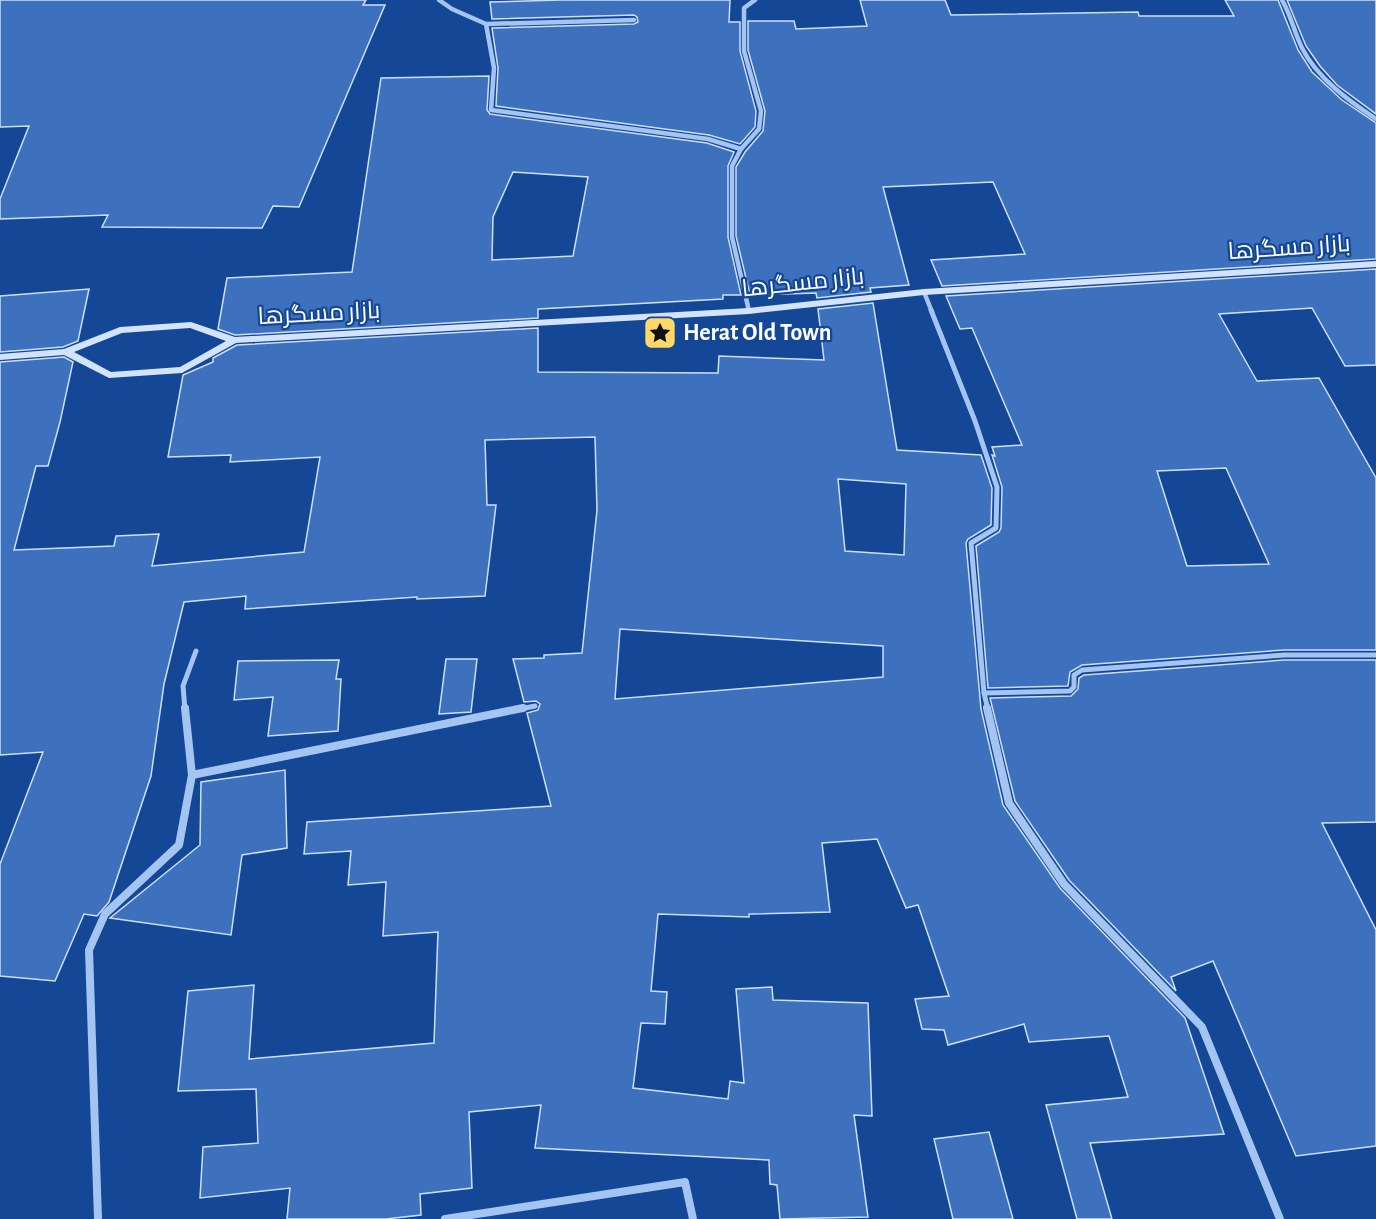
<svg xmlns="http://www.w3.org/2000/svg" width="1376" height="1219" font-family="'Alegreya Sans',Cairo,sans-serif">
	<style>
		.building { fill: #3d70bd; stroke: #cbe0fd; stroke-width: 1.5; fill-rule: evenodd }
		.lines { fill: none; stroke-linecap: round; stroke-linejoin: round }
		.street-far2 { stroke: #a4c4f2; stroke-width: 4.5 }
		.street-far1 { stroke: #a4c4f2; stroke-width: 5 }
		.street { stroke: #a4c4f2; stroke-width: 8 }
		.secondary { fill: #d3e3fc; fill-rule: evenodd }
		.labels { text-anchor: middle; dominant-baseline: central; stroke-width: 4.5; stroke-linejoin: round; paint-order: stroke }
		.street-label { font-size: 24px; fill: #fff; stroke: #144795 }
		.poi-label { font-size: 24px; font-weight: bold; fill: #fff; stroke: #144795; text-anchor: start }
	</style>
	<rect width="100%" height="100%" fill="#144795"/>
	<g class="building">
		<polygon points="0,0 366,0 363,5 385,5 299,207 273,206 262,228 102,227 108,215 0,219 0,199 29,126 0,127"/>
		<polygon points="561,0 730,0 729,22 740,22 740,51 756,111 755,127 740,144 709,135 496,106 498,68 492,28 634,24 638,22 637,17 634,15 492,19 490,2"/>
		<polygon points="860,0 945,0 951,15 1138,12 1139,16 1234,16 1225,0 1278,0 1298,50 1312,72 1342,100 1376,123 1376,259 942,286 931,260 1025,254 993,182 883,187 909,285 870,288 871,292 817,298 816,293 750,295 736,236 736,167 745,152 763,131 765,111 748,50 748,21 794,21 796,29 867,26"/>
		<polygon points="1287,0 1376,0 1376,114 1337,85 1320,66 1306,46"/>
		<path d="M489,76l-2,34 3,4 217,29 27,9 -6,14v71l13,58h-18v4l-185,10v9l-303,17 -17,-6 9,-51 125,-6 29,-194zM513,172l75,5 -15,79 -81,4 1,-43z"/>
		<path d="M1376,269v96l-31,1 -33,-58 -93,6 38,67 62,-3 57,100v172h-92l-202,15 -12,7 -2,14 -80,2 -12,-142 23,-14 2,-4 1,-41 -10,-32 3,1 -3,-9 30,-2 -50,-117 -12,1 -14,-33zM1226,468l43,96 -82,2 -30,-95z"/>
		<polygon points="89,289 78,341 63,347 0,352 0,296"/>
		<path d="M873,303l24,147 84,5 11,33 -1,37 -23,14 -2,4 15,166 22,96 57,83 125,130 39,116 -134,9 22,76h-35l-31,-114 82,-8 -19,-61 -80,6 -5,-18 -76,21 -4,-15 -22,-1 -7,-30 34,-3 -31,-91 -12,3 -29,-69 -55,4 8,69 -81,2v3l-91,-3 -7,77 16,1 -2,32 -24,-1 -8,65 95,11 2,-18 14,2 -8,-94 36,-2 1,13 95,3 4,113 -18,-1 14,102 -88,2 -3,-34 -7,-1 -1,-24 -234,-12 6,-43 -72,7 3,76 -52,6 1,21 -35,4h-99l3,-31 -90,10 3,-51 55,-4 -2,-54 -78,2 10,-100 66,-6 -5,74 185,-16 4,-111 -55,4 3,-54 -38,3 3,-34 -47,3 3,-32 244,-16 -24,-93 11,-3 2,-6 -4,-3 -12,1 -11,-43 31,-1v-3l38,-2 15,-143 -2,-73 -110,3 2,65h9l-11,91 -68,3v-2l-172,12 1,-13 -62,6 -20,82 -13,92 -42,126 -12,14 -13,-2 -29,67 -55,-5v-112l43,-112 -43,3v-393l64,-5 9,5 -13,60 -12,44h-12l-22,84 100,-4 2,-10 43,-2 -7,32 152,-14 16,-95 -90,5 1,-7 -63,2 15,-82 30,-13v-4l24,-13 301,-17v44l180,1 1,-17 105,4 -6,-51zM838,479l68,5 -2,71 -59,-4zM620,629l263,17v31l-268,22z"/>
		<polygon points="446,659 477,659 471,712 439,714"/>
		<polygon points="339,660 336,679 341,679 338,731 268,736 273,697 234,700 238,661"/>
		<polygon points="1284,660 1376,660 1376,822 1322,823 1376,930 1376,1146 1296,1156 1213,961 1171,977 1176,991 1069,880 1015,801 990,698 1071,696 1078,689 1079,678 1084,675"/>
		<polygon points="285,770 287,848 242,855 231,935 110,918 200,845 201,782"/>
		<polygon points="989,1132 1013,1219 953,1219 934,1139"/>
	</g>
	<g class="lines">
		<g class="street-far2">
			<polyline points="439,0 452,9 486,24 494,68 491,110 708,139 741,149"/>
			<path d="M1282,0c9,15 12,32 20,48 15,30 47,53 74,71"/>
			<polyline points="486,24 634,20"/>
			<polyline points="924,292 932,312"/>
			<polyline points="749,311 732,237 732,166 741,149 759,129 761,111 744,51 744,8 755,0"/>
		</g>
		<g class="street-far1">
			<polyline points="931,310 975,421 997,487 996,528 971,543 984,693 988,710"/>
			<polyline points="984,693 1070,691 1074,687 1074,675 1082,670 1284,655 1376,655"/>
			<polyline points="185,710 183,686 196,651"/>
			<polyline points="516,710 535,706"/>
		</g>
		<g class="street">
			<polyline points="987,708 1009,803 1064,884 1202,1027 1280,1219"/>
			<polyline points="192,775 523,708"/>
			<polyline points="98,1219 89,950 105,914 179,845 192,775 185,708"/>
			<polyline points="445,1219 685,1182 693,1219"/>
		</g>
		<path class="secondary" d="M1376,261v6l-452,28 -175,19 -513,29 -54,30 -73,5 -45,-23 -64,5v-6l64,-5 56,-22 71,-5 44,15 514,-29 175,-19zM190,328l36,13 -46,26 -69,5 -37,-20 48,-19z"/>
	</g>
	<defs>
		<g id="sight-square" transform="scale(1.725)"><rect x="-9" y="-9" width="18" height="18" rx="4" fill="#ffd965" stroke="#144795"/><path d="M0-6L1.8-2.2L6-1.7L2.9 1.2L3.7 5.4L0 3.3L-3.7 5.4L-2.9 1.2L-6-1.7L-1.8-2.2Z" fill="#111"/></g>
	</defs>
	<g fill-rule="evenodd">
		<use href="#sight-square" x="660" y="333"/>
	</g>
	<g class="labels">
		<g class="street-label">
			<text transform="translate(1289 248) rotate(-4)">بازار مسگرها</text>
			<text transform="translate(803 283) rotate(-6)">بازار مسگرها</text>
			<text transform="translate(319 314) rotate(-3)">بازار مسگرها</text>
		</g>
		<g class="poi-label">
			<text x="683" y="333">Herat Old Town</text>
		</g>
	</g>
</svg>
